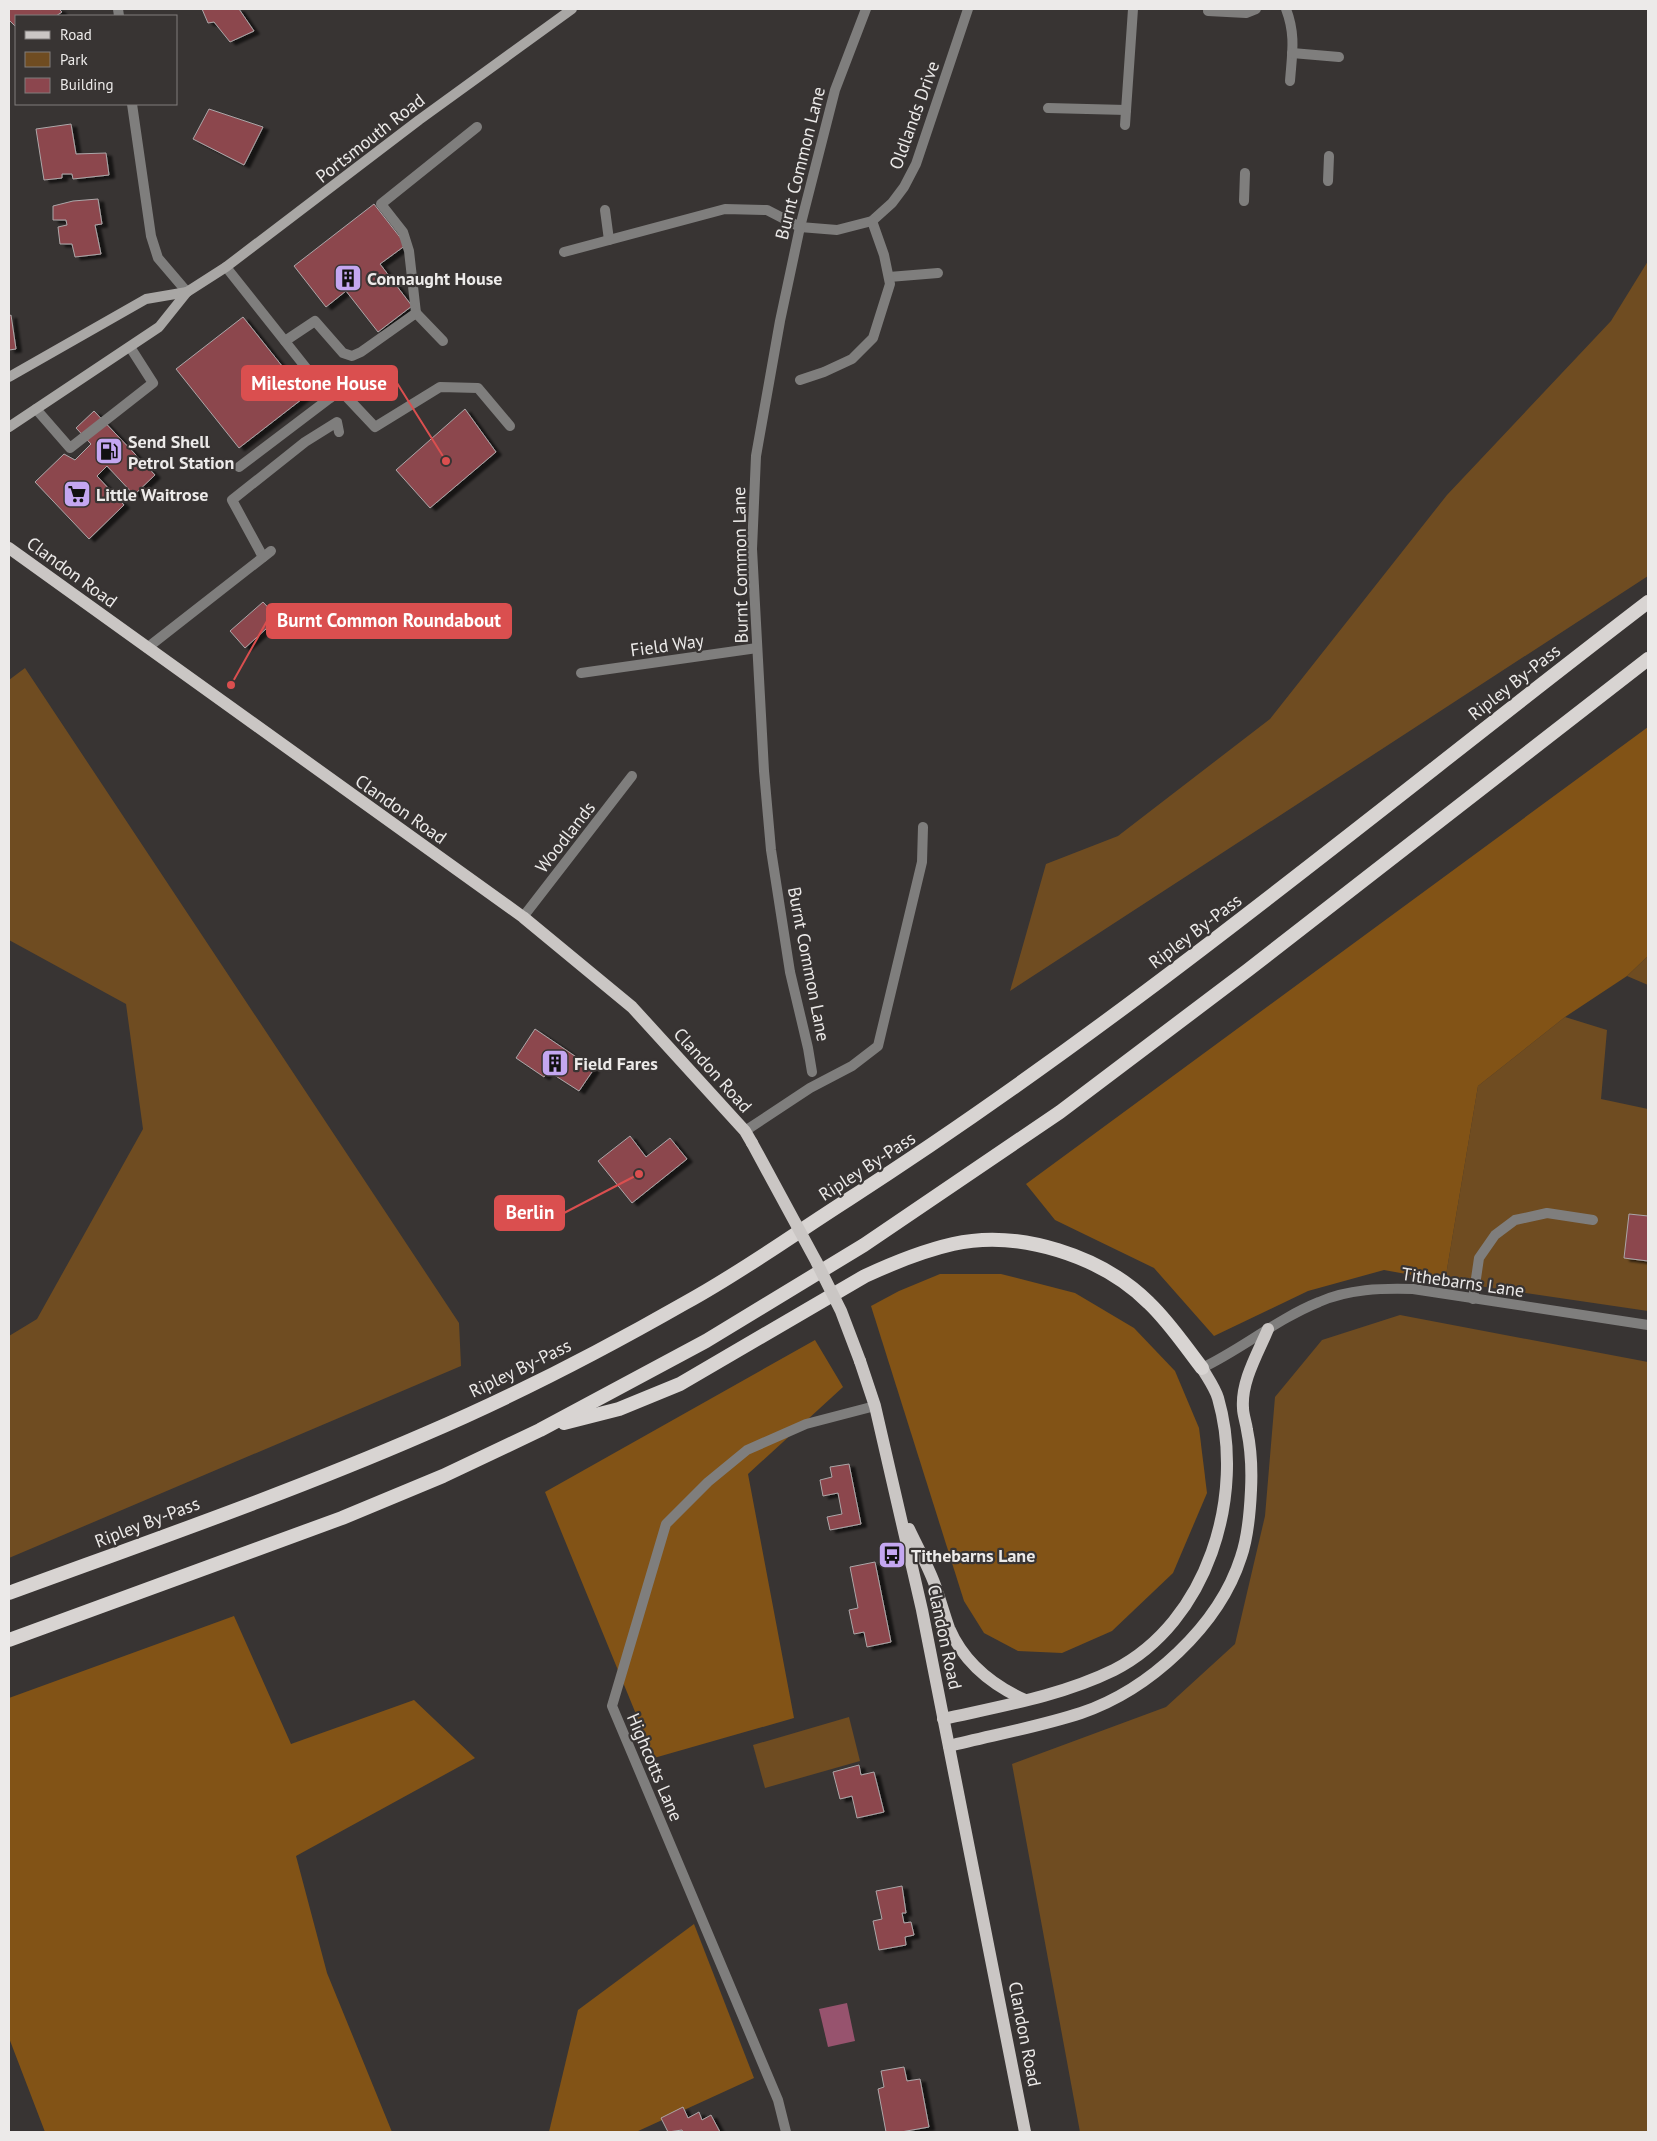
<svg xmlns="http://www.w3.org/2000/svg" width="1657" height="2141" font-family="'PT Sans',sans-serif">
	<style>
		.green { fill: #6f4c21 }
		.forest { fill: #825316 }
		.water { fill: #97536e }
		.building { fill: #8c464e; stroke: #aca7a8; filter: url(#shadow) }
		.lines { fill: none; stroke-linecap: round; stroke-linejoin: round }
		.service { stroke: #7f7e7d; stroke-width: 10 }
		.minor { stroke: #7f7e7d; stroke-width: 10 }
		.secondary { stroke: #a9a7a5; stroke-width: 10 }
		.primary { stroke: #cac6c4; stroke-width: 12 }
		.trunk { stroke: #d8d4d2; stroke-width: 14 }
		.primary-bridge { stroke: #cac6c4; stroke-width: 12 }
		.labels { text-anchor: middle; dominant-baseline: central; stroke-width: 4.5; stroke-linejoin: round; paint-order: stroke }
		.street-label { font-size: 18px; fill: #eceae9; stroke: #383433 }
		.poi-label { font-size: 18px; font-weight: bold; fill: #eceae9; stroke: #383433; text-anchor: start }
		.leader { fill: none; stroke: #da4f4f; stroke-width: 2 }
		.callout-dot { fill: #da4f4f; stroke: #383433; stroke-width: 2 }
		.callout { fill: #da4f4f; stroke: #da4f4f; stroke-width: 2 }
		.callout-label { font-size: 19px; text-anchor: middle; font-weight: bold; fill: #fff }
	</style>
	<defs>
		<filter id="shadow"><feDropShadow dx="5.5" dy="3" stdDeviation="1" flood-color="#0009"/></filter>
	</defs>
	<rect width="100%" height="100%" fill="#383433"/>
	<g class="green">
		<polygon points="1648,261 1648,576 1010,991 1046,864 1118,836 1270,719 1447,495 1611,321"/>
		<polygon points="25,668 459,1323 461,1366 9,1558 9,1336 37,1319 143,1129 126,1004 9,940 9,680"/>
		<polygon points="1648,956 1648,985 1627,976"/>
		<polygon points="1565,1017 1607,1030 1601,1099 1648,1109 1648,1216 1629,1214 1624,1258 1648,1261 1648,1311 1445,1281 1478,1086"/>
		<polygon points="1400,1315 1648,1362 1648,2132 1080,2132 1012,1764 1166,1707 1235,1644 1265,1516 1275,1397 1322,1340"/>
		<polygon points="849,1717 860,1761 765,1788 753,1745"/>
	</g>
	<g class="forest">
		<polygon points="1648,727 1648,956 1627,976 1565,1017 1478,1086 1445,1281 1384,1270 1308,1291 1214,1336 1154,1268 1055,1220 1026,1184"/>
		<polygon points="940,1274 1001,1274 1075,1293 1134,1328 1175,1371 1199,1428 1207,1493 1173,1573 1112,1631 1062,1653 1018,1651 984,1633 964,1601 871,1306 899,1291"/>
		<polygon points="815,1340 843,1387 748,1474 794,1718 654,1758 545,1492"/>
		<polygon points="234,1616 291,1744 414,1700 475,1758 296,1856 327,1973 392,2132 45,2132 9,2038 9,1698"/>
		<polygon points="694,1924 754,2078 636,2132 549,2132 578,2010"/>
	</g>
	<polygon class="water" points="847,2003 855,2041 828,2047 819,2009"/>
	<g class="building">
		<polygon points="9,9 59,9 62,12 56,16 16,16 16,27 9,20"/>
		<polygon points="202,9 239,9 254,31 230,42 214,22 208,23"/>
		<polygon points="209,109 263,127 244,165 193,139"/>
		<polygon points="71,124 76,154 106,153 109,175 73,179 72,174 62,174 62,178 44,180 36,129"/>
		<polygon points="98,199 102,224 95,225 101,254 75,257 72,244 60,244 58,227 67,225 66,220 53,220 53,206 73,201"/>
		<polygon points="374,204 406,245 380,264 412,306 378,332 346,291 326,307 294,266"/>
		<polygon points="11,315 16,349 9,350 9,316"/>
		<polygon points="243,317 306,396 239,448 176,369"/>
		<polygon points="465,409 496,452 430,508 396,470"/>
		<polygon points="94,411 155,475 134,495 107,466 97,476 124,505 89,539 35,482 64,454 75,460 91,444 76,428"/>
		<polygon points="263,602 278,618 245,648 230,631"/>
		<polygon points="535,1029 594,1069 579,1091 548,1071 544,1077 516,1058"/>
		<polygon points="630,1136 646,1157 670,1138 687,1159 632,1203 598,1161"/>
		<polygon points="1629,1214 1648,1216 1648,1261 1624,1258"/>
		<polygon points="849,1464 861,1524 830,1530 827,1517 842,1514 838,1493 823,1496 820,1480 832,1477 830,1467"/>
		<polygon points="875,1562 891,1642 867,1647 864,1632 854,1634 849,1610 858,1608 850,1567"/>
		<polygon points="859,1765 861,1775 874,1772 884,1812 857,1818 852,1796 840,1799 833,1772"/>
		<polygon points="902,1886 906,1913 902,1913 904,1923 911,1922 914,1935 905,1937 906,1945 879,1950 873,1921 882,1919 876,1891"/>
		<polygon points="904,2067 907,2081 920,2079 929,2127 901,2132 886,2132 878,2089 884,2087 881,2071"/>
		<polygon points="683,2107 688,2118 699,2112 702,2120 711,2115 720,2132 683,2132 682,2130 668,2132 661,2118"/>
	</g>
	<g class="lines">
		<g class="service">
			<polyline points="1208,11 1246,13 1256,9"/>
			<polyline points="1048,108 1126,110"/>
			<polyline points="226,267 330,398 375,372"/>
			<polyline points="416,313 409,251 403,232 381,204 477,127"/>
			<polyline points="285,341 315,321 343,353 352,356 361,352 416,313 443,341"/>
			<polyline points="342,392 375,427 440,387 478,388 510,426"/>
			<polyline points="36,409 70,448 153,383 130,347"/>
			<polyline points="239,467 330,398"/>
			<polyline points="263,557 232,500 305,442 337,422 339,432"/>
			<polyline points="745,1131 810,1088 852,1066 878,1046 922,862 923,827"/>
			<polyline points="1473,1299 1479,1258 1495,1235 1515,1220 1547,1213 1593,1220"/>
			<polyline points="786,2132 778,2100 612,1706 666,1524 708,1482 747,1450 806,1424 875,1406"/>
		</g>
		<g class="minor">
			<polyline points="118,9 119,16"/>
			<path d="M1286,9c10,26 6,45 4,72"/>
			<polyline points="1292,53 1339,57"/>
			<polyline points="132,104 151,236 158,258 187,292"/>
			<polyline points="1125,125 1133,9"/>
			<polyline points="1328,181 1329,156"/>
			<polyline points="1244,201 1245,173"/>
			<polyline points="605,210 609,240"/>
			<polyline points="564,252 725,209 767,210 800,227 837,230 872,221 892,203 904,187 916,164 968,9"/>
			<polyline points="889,277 938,273"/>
			<polyline points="800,380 824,372 852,359 873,338 890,284 884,255 872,221"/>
			<polyline points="147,648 271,551"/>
			<polyline points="581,673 757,648"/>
			<polyline points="523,917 632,776"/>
			<polyline points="812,1072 808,1048 790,972 771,850 764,771 752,549 756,456 780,321 800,227 835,90 866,9"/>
			<path d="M1202,1368c40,-19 75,-49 117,-66 29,-13 63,-14 94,-13l235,36"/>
		</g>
		<g class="secondary">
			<polyline points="9,377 146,299 187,292"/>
			<polyline points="9,427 159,327 187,292 226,267 419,120 572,9"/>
		</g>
		<g class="primary">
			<polyline points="9,548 523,917 632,1007 745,1131 752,1143"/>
			<polyline points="860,1361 875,1406 922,1610 1025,2132"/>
			<path d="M909,1529c9,19 19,37 26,56 5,14 9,29 14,43 15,35 43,57 76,72"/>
			<path d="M943,1719c58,-13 118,-23 171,-49 94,-48 132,-175 104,-272 -3,-10 -11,-21 -16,-30"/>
			<path d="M949,1746c44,-11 89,-19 132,-33 68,-23 138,-87 160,-156 7,-20 9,-45 10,-67 1,-20 0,-41 -4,-60 -1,-8 -4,-15 -4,-22 -2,-27 15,-55 25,-79"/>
		</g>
		<g class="trunk">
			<path d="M564,1423l55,-14 61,-25 185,-108c28,-13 57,-25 88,-32 66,-15 149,12 196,59 20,19 36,43 53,65"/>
			<path d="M9,1593c139,-51 280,-100 416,-159 89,-38 176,-83 260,-131 57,-31 109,-69 164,-104 280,-180 535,-395 799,-597"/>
			<polyline points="9,1640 342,1518 443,1476 540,1430 706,1341 864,1245 1060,1112 1248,970 1648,659"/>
		</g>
		<polyline class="primary-bridge" points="752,1143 816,1261 841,1311 860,1361"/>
	</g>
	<defs>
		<g id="building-square" transform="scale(1.4375)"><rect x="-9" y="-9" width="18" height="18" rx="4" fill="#c4a7f1" stroke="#383433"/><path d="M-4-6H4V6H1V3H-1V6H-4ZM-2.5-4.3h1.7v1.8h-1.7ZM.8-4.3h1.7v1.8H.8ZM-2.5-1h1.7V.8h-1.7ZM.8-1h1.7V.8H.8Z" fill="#111"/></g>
		<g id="fuel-square" transform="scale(1.4375)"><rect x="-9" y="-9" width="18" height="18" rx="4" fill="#c4a7f1" stroke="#383433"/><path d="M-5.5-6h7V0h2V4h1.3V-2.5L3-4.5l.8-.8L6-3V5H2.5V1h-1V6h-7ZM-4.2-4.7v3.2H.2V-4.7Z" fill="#111"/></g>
		<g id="supermarket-square" transform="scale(1.4375)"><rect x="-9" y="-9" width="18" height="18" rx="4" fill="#c4a7f1" stroke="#383433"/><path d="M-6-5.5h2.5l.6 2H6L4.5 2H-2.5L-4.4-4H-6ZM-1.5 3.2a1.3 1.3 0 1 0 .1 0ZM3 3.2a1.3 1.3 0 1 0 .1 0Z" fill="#111"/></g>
		<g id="bus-square" transform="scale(1.4375)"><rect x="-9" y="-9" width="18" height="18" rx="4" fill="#c4a7f1" stroke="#383433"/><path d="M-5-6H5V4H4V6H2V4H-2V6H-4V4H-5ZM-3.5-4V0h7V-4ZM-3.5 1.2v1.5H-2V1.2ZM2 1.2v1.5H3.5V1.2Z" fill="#111"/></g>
	</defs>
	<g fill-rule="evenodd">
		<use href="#building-square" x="348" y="278"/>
		<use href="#fuel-square" x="109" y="451"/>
		<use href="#supermarket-square" x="77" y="494"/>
		<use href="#building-square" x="555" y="1063"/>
		<use href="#bus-square" x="892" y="1555"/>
	</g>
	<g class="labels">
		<g class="street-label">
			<text transform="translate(914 115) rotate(-70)">Oldlands Drive</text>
			<text transform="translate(370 138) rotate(-38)">Portsmouth Road</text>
			<text transform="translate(800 163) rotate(-76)">Burnt Common Lane</text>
			<text transform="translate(740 565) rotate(-91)">Burnt Common Lane</text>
			<text transform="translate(72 572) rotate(36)">Clandon Road</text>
			<text transform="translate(667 645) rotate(-8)">Field Way</text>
			<text transform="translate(1514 682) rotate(-38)">Ripley By-Pass</text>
			<text transform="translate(401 809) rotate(35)">Clandon Road</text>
			<text transform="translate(565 837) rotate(-52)">Woodlands</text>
			<text transform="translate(1195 931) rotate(-37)">Ripley By-Pass</text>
			<text transform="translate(809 964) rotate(79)">Burnt Common Lane</text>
			<text transform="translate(713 1070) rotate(48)">Clandon Road</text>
			<text transform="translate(867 1166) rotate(-33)">Ripley By-Pass</text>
			<text transform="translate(1463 1282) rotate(8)">Tithebarns Lane</text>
			<text transform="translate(520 1368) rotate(-26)">Ripley By-Pass</text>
			<text transform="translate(147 1522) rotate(-21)">Ripley By-Pass</text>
			<text transform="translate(945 1637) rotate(78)">Clandon Road</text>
			<text transform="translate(655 1767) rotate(67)">Highcotts Lane</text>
			<text transform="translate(1025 2034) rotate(79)">Clandon Road</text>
		</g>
		<g class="poi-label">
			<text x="367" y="278">Connaught House</text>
			<text x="128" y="441">Send Shell<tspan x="128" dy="21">Petrol Station</tspan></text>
			<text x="96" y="494">Little Waitrose</text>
			<text x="574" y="1063">Field Fares</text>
			<text x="911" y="1555">Tithebarns Lane</text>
		</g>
	</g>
	<path class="leader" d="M446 461L397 383M231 685L267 621M639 1174L564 1213"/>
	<g class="callout-dot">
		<circle cx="446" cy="461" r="5"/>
		<circle cx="231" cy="685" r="5"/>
		<circle cx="639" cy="1174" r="5"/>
	</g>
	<g class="callout">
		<rect x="242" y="366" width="155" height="34" rx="5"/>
		<rect x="267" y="604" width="244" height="34" rx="5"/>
		<rect x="495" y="1196" width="69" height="34" rx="5"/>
	</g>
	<g class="callout-label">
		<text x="319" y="390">Milestone House</text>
		<text x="389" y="627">Burnt Common Roundabout</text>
		<text x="530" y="1219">Berlin</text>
	</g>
	<rect width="1657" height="2141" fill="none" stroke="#eceae9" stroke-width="20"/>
	<rect x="15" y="15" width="162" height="90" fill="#383433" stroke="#807d7c"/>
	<rect x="25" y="31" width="25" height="8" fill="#cac6c4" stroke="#807d7c"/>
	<text x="60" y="40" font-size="15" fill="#eceae9">Road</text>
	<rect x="25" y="52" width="25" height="15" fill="#6f4c21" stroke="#807d7c"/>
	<text x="60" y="65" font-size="15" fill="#eceae9">Park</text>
	<rect x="25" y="78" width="25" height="15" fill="#8c464e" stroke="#807d7c"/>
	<text x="60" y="90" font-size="15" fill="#eceae9">Building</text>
</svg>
